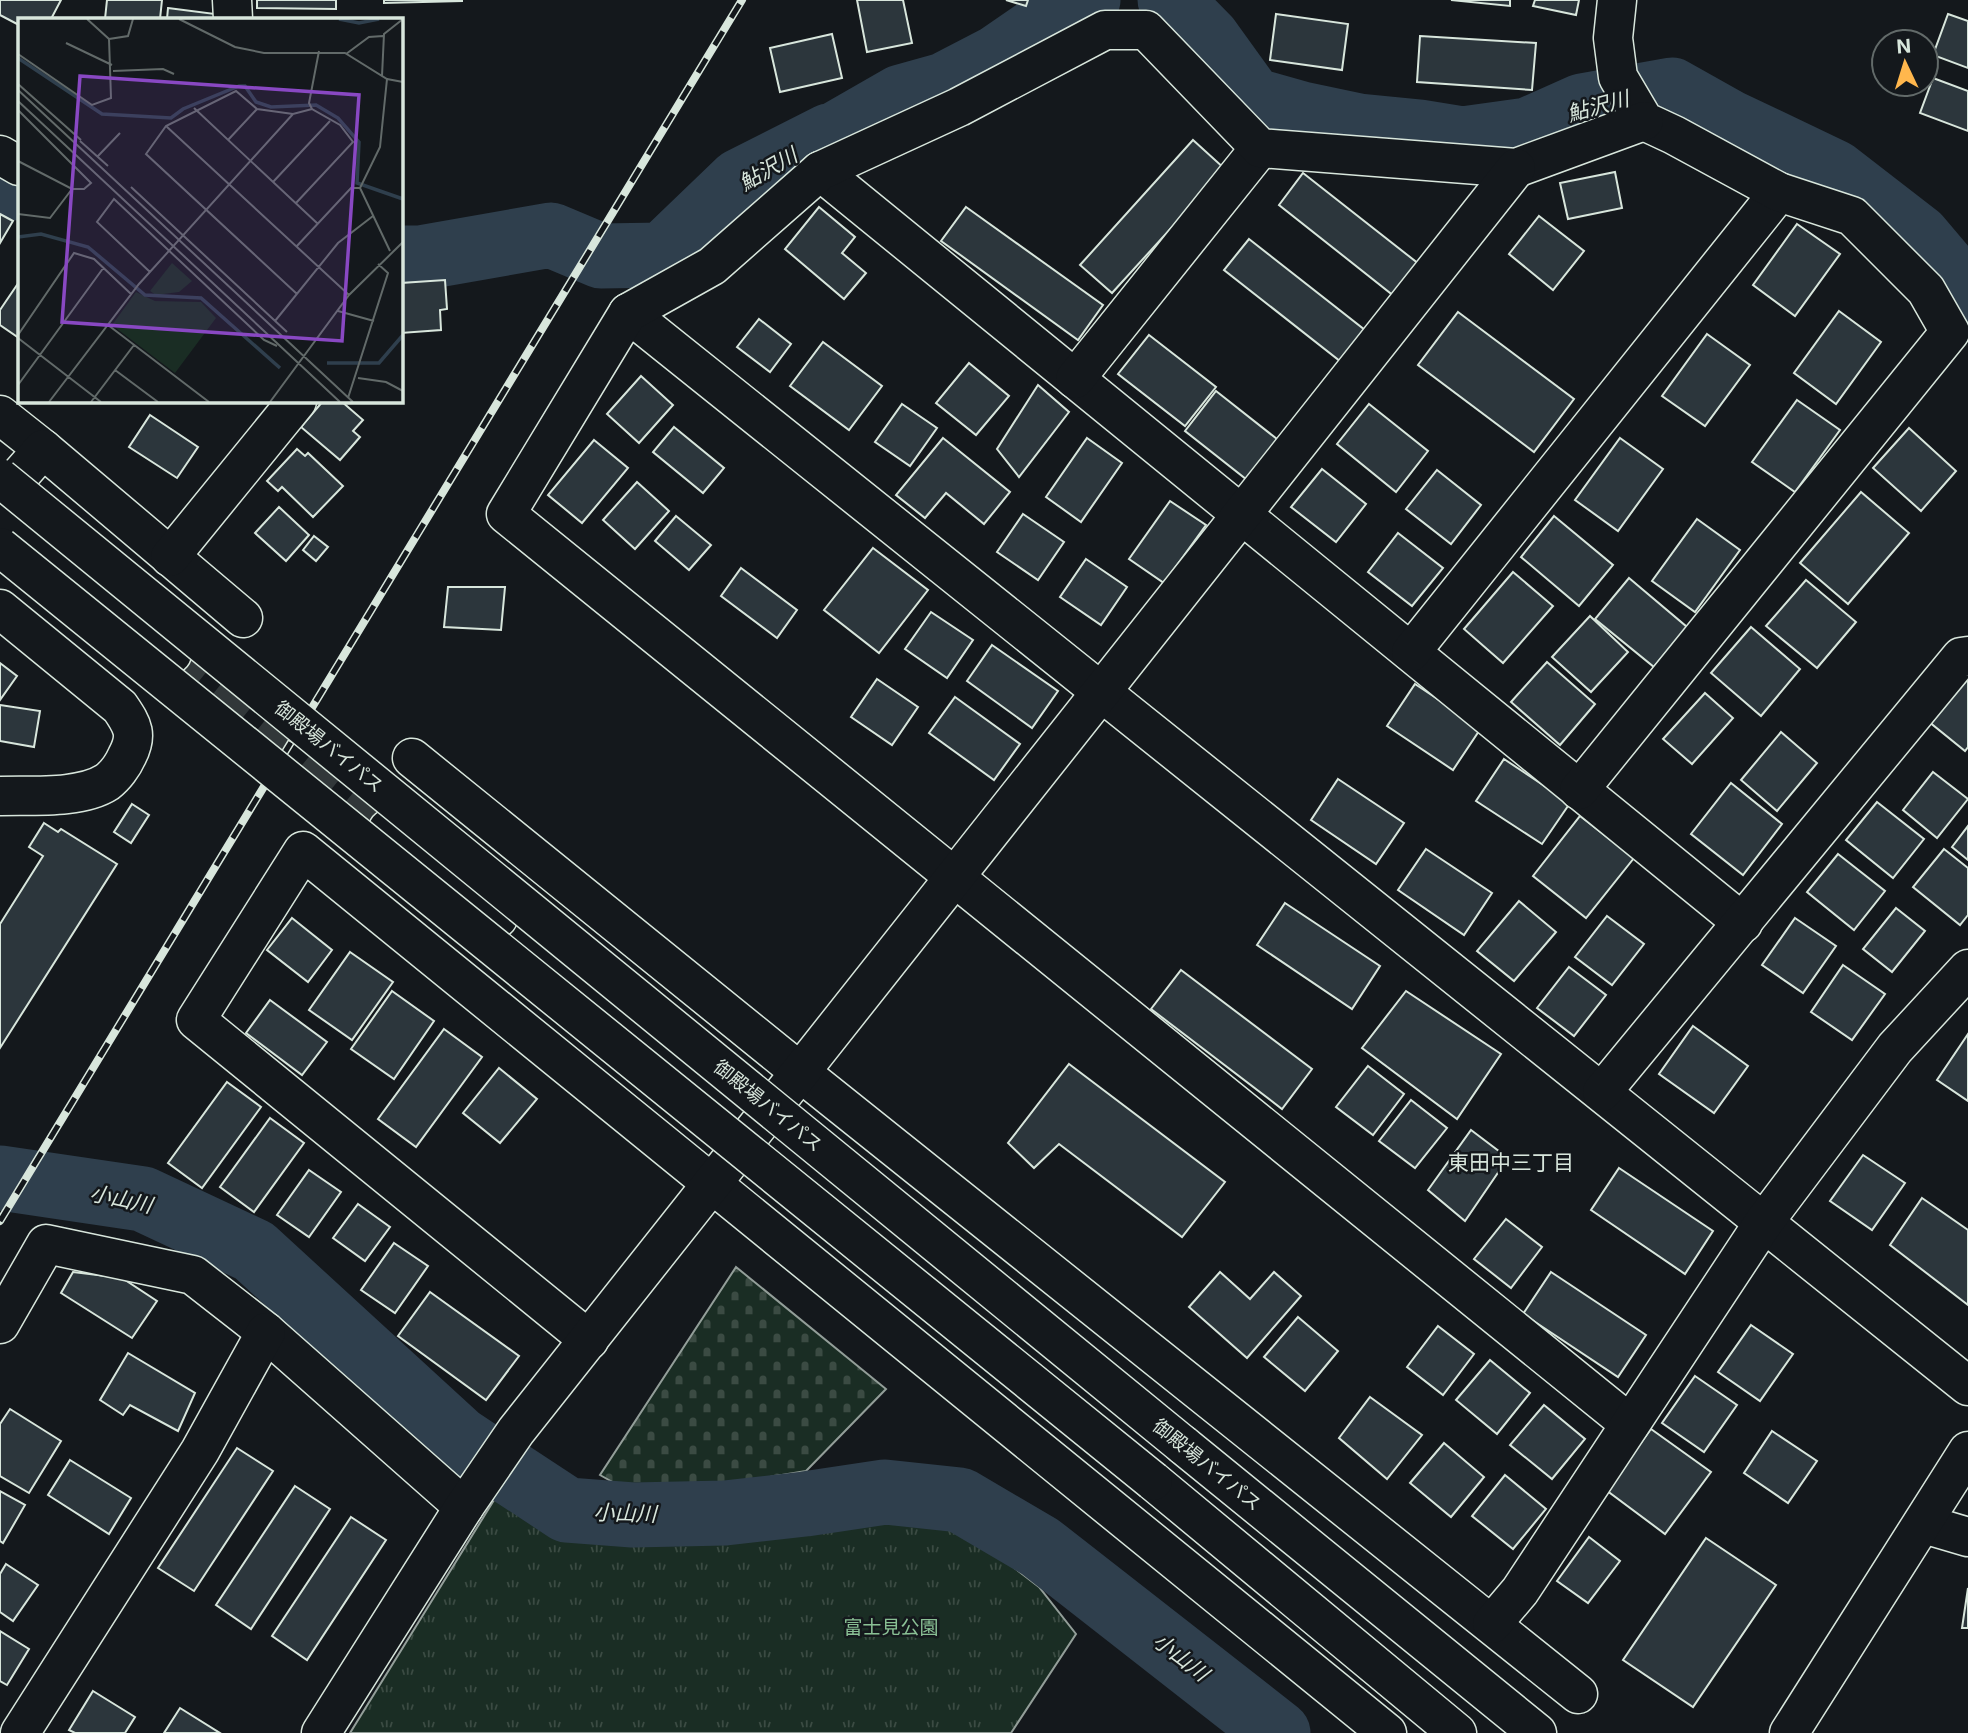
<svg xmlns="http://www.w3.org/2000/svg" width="1968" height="1733" font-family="Inter,'Noto Sans JP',sans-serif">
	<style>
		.grass { fill: url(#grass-tufts); stroke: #939e99; stroke-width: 2 }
		.cemetery { fill: url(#cemetery-stones); stroke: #939e99; stroke-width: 2 }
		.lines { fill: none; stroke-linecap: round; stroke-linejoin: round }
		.river { stroke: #2f3f4d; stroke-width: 65 }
		.building { fill: #2c363c; stroke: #d8e6dc; stroke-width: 2 }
		.minor-tunnel { stroke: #313739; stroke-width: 38; stroke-dasharray: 38 19; stroke-linecap: butt }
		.minor-casing { stroke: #d8e6dc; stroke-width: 41 }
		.highway-casing { stroke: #d8e6dc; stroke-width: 41 }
		.minor { stroke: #14181c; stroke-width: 38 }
		.highway { stroke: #14181c; stroke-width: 38 }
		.rail-casing { stroke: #d8e6dc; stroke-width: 8 }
		.rail { stroke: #14181c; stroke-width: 5; stroke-dasharray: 16; stroke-linecap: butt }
		.highway-bridge-casing { stroke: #d8e6dc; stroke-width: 41; stroke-linecap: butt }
		.highway-bridge { stroke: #14181c; stroke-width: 38 }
		.labels { text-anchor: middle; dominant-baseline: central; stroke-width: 5; stroke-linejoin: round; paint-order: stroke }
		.street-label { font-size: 19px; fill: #d8e6dc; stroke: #14181c }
		.park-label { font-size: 19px; fill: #8ac095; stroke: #14181c }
		.water-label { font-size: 21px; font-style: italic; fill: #d8e6dc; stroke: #14181c }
		.neighbourhood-label { font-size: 21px; fill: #d8e6dc; stroke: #14181c }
		.inset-river { fill: none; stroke: #2f3f4d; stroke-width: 3.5 }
		.inset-road { fill: none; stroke: #626a69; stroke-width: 2 }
		.view { fill: #8948c3; fill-opacity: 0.15; stroke: #8948c3; stroke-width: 3.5 }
		.inset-edge { fill: none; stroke: #d8e6dc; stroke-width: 3.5 }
	</style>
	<defs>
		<pattern id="grass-tufts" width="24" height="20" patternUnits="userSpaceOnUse" patternTransform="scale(1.75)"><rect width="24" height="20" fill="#1a2d24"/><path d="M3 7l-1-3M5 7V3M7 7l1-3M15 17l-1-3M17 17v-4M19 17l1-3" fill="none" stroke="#3b4b43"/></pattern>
		<pattern id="cemetery-stones" width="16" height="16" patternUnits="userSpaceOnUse" patternTransform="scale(1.75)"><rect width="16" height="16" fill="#1a2d24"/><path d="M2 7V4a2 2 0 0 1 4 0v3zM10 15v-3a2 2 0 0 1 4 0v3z" fill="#3b4b43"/></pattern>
	</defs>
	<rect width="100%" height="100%" fill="#14181c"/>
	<polygon class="grass" points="499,1492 571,1538 637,1544 729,1542 809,1533 889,1521 964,1529 1039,1587 1076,1634 1011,1733 350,1733"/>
	<polygon class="cemetery" points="736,1267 886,1389 806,1471 641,1498 600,1475"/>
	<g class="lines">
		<g class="river">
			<polyline points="1170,0 1208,39 1252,100 1302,114 1359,126 1420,132 1463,139 1528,130 1582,106 1672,90 1729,122 1834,172 1918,237 1968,296"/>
			<polyline points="0,177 19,188"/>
			<polyline points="401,258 420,258 551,235 601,256 663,255 740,181 829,136 833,136 901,97 944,85 998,57 1076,3 1088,0"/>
			<polyline points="0,1178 143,1199 254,1251 459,1439 567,1510 633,1515 725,1513 805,1504 885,1492 960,1500 1040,1547 1278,1733"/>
		</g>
	</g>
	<g class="building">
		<polygon points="0,0 61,0 51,19 19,19 19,25 0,15"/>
		<polygon points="107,0 162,0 160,19 105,19"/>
		<polygon points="257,0 336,0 336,9 257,8"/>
		<polygon points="384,0 462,0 462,1 384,3"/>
		<polygon points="857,0 903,0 912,43 867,52"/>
		<polygon points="1006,0 1028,0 1026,6"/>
		<polygon points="1451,0 1510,0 1510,6"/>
		<polygon points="1535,0 1579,0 1576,15 1533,6"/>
		<polygon points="168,8 223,15 222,19 167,19"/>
		<polygon points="1276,14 1348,24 1342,70 1270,60"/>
		<polygon points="1948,14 1968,21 1968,68 1933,55"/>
		<polygon points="832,34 842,78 780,92 770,48"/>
		<polygon points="1420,36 1536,43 1532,90 1417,82"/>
		<polygon points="1933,78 1968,91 1968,131 1920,113"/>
		<polygon points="1193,140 1225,169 1112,293 1080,265"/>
		<polygon points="1615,172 1622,208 1568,219 1560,183"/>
		<polygon points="1303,173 1424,268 1399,300 1279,205"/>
		<polygon points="819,207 855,237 842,253 866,273 844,299 785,249"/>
		<polygon points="966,207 1103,305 1078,340 941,241"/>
		<polygon points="0,214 13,221 0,243"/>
		<polygon points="1539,216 1584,251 1553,290 1509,254"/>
		<polygon points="1797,224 1840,254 1795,316 1753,285"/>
		<polygon points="1249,239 1370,334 1345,365 1224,270"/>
		<polygon points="445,280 447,309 440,310 441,330 401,333 401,283"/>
		<polygon points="19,282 19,338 0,325 0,310"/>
		<polygon points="1839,311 1881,342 1836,404 1794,373"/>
		<polygon points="1458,312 1574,399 1534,452 1418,365"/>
		<polygon points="759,319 791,344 770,372 737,347"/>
		<polygon points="1707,334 1750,365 1705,426 1662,396"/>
		<polygon points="1149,335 1216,387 1185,426 1118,374"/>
		<polygon points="823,342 882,386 849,430 790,386"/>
		<polygon points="969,363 1009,396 976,435 936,403"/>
		<polygon points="641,376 673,405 639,443 607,414"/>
		<polygon points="1038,385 1069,412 1019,477 997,449"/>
		<polygon points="1216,391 1282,443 1251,483 1185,431"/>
		<polygon points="1797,400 1840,430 1795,492 1752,462"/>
		<polygon points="323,401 341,401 363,420 353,431 360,437 340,460 301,427"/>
		<polygon points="902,404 937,428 910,466 875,442"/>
		<polygon points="1369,404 1428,451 1396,492 1337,444"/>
		<polygon points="150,415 198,447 177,478 129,447"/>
		<polygon points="674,427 724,468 703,493 653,452"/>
		<polygon points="1909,428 1956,471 1921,511 1873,468"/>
		<polygon points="943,438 1010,492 984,524 946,493 925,518 896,495"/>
		<polygon points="1087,438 1122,463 1081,522 1046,497"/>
		<polygon points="1620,438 1663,469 1618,531 1575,500"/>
		<polygon points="594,440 628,468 582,523 548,495"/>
		<polygon points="297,449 305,456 308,453 343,486 313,517 282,487 278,491 267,481"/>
		<polygon points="1322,469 1366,504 1336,542 1291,507"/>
		<polygon points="1437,470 1481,505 1451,544 1406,509"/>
		<polygon points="637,482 669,511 635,549 603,520"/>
		<polygon points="1861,492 1909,533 1848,604 1800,563"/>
		<polygon points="1170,501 1206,525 1164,583 1129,559"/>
		<polygon points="279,507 309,535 286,561 255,533"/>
		<polygon points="1023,514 1064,542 1038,580 997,552"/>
		<polygon points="676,516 711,545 689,570 655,541"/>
		<polygon points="1554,516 1613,565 1579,606 1521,557"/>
		<polygon points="1697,519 1740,550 1695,612 1652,581"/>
		<polygon points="1398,533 1443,568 1412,606 1368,572"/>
		<polygon points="314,536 328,547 316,561 303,550"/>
		<polygon points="873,548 928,590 879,653 824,610"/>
		<polygon points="1086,559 1127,587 1101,625 1060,597"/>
		<polygon points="741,568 797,610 777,638 721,596"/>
		<polygon points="1513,572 1553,606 1503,663 1464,629"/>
		<polygon points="1629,578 1687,627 1654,667 1595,619"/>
		<polygon points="1806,580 1856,622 1817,668 1766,626"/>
		<polygon points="448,587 505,587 501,630 444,627"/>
		<polygon points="931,612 973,640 947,678 905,649"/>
		<polygon points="1590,616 1628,652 1591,692 1552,657"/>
		<polygon points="1751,627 1800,669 1761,716 1711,673"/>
		<polygon points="992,645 1058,691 1032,728 967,681"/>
		<polygon points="1547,662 1595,704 1560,745 1511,702"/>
		<polygon points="0,663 17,676 0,700"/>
		<polygon points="1968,673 1968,747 1965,751 1928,721"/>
		<polygon points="877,679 918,707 892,745 851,717"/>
		<polygon points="1415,684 1481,728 1453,770 1387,726"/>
		<polygon points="1705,693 1733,718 1692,764 1663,739"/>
		<polygon points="955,697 1020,744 994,780 929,733"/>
		<polygon points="0,705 40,711 34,747 0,741"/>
		<polygon points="1781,732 1817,763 1777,811 1741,780"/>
		<polygon points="1504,759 1570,803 1542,844 1476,801"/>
		<polygon points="1933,772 1968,799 1937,838 1903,810"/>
		<polygon points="1338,779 1404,823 1376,864 1311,820"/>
		<polygon points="1731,783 1782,824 1743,875 1691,834"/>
		<polygon points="1877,802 1924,839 1893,878 1846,840"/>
		<polygon points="132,804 149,815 131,843 114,832"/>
		<polygon points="1580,816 1634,858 1586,918 1533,876"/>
		<polygon points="44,823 58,832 61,829 117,864 0,1048 0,924 43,856 29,847"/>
		<polygon points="1968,826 1968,860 1952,847"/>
		<polygon points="1426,849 1492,893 1464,935 1398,890"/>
		<polygon points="1944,849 1968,868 1968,915 1960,925 1913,887"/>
		<polygon points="1838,854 1885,891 1854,930 1807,892"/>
		<polygon points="1519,901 1556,932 1514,981 1477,951"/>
		<polygon points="1285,903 1380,966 1352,1009 1257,945"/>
		<polygon points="1896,908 1925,931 1892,972 1863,949"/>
		<polygon points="1607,916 1644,944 1612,985 1575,957"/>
		<polygon points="292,918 332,950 308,982 267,950"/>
		<polygon points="1795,918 1836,946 1803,993 1762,965"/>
		<polygon points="350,952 393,982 352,1040 309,1010"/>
		<polygon points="1843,965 1885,994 1852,1040 1811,1012"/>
		<polygon points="1569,967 1606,995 1574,1036 1537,1008"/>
		<polygon points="1181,970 1312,1069 1282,1109 1151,1009"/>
		<polygon points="392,991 434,1021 394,1079 351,1049"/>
		<polygon points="1406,991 1501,1054 1457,1119 1362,1048"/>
		<polygon points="270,1000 327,1042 302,1075 246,1033"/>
		<polygon points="1693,1026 1748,1066 1714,1113 1659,1074"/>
		<polygon points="444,1029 482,1057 416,1147 378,1119"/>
		<polygon points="1968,1034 1968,1101 1937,1080"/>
		<polygon points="1069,1064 1225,1182 1182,1237 1059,1144 1034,1168 1008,1143"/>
		<polygon points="1368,1066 1404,1094 1373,1135 1336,1107"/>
		<polygon points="499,1068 537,1099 500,1143 463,1113"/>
		<polygon points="227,1082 261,1107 202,1188 168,1163"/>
		<polygon points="1411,1100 1447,1128 1415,1168 1379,1141"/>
		<polygon points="270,1118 304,1143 254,1212 220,1187"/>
		<polygon points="1471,1130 1508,1158 1465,1221 1428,1190"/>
		<polygon points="1863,1155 1905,1183 1872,1230 1830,1201"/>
		<polygon points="1619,1168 1713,1231 1685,1274 1591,1210"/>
		<polygon points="309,1170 341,1192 309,1237 277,1215"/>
		<polygon points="1922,1198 1968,1230 1968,1305 1890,1245"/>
		<polygon points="358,1204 390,1227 365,1261 333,1238"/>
		<polygon points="1506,1219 1542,1247 1511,1288 1474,1259"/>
		<polygon points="394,1243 428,1266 395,1313 361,1290"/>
		<polygon points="73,1272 122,1278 157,1301 132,1338 61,1293"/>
		<polygon points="1220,1272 1250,1299 1274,1272 1301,1296 1247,1358 1189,1307"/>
		<polygon points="1551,1272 1646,1335 1618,1377 1523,1314"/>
		<polygon points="430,1292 519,1356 486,1400 398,1336"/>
		<polygon points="1298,1317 1338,1351 1305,1391 1264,1357"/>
		<polygon points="1751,1325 1793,1354 1760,1401 1718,1372"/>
		<polygon points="1438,1326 1474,1354 1443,1395 1407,1367"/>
		<polygon points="128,1353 195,1393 178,1431 130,1405 123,1415 100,1400"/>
		<polygon points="1490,1360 1530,1393 1497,1434 1456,1400"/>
		<polygon points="1695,1376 1737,1405 1704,1452 1662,1423"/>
		<polygon points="1370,1397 1422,1435 1387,1479 1339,1438"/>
		<polygon points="1544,1405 1585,1439 1552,1479 1510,1445"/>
		<polygon points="10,1409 61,1441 29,1493 0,1476 0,1424"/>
		<polygon points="1651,1429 1711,1472 1665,1534 1606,1490"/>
		<polygon points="1772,1431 1817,1461 1788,1503 1744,1473"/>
		<polygon points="1444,1443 1484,1477 1451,1517 1410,1483"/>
		<polygon points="237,1448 273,1471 194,1591 158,1568"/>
		<polygon points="70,1460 131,1498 109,1534 48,1495"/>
		<polygon points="1505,1475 1546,1509 1513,1549 1472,1516"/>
		<polygon points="295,1486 330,1509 251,1629 216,1605"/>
		<polygon points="0,1491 25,1505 3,1543 0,1541"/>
		<polygon points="351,1517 386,1540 307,1660 272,1636"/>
		<polygon points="1589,1537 1620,1561 1588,1603 1557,1581"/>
		<polygon points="1706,1538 1776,1585 1693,1707 1623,1660"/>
		<polygon points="6,1564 38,1585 13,1621 0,1612 0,1574"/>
		<polygon points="1968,1588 1968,1628 1962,1628"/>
		<polygon points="0,1631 29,1649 7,1685 0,1681"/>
		<polygon points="93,1691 135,1717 125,1733 75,1733 69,1730"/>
		<polygon points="180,1708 220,1733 164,1733"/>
	</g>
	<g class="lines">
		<polyline class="minor-tunnel" points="172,654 388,829"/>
		<g class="minor-casing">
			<g id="minor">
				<polyline points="232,0 233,19"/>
				<polyline points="0,155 19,166"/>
				<polyline points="820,171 1743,923"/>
				<polyline points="628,313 1968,1386"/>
				<polyline points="1075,379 1260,148"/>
				<polyline points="0,415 43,449"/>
				<polyline points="0,498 43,449 243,618"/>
				<polyline points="0,513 172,654"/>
				<polyline points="170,557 297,401"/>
				<path d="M0,609l120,98c13,19 18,28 7,49 -4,9 -12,20 -20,26 -26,17 -76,13 -107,14"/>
				<polyline points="1411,652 1779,192"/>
				<polyline points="412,758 800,1072 1578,1694"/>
				<polyline points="1579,790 1950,332 1926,290 1852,216 1779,192 1674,135 1644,121 1618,77 1613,38 1617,0"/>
				<polyline points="388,829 498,918"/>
				<polyline points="1602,1092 1961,657 1968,656"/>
				<polyline points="0,1324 46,1244 193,1275 266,1332 464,1507"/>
				<polyline points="589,1340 196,1020 303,851 1387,1733"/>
				<polyline points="1630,1424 506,514 628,313 712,266 820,171 959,107 1105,30 1146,30 1260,148 1516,168 1644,121"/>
				<polyline points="1924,1524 1968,1537"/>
				<polyline points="1492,1624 1520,1591 1764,1222 1895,1048 1968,969"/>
				<polyline points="20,1733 200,1451 266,1332"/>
				<polyline points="321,1733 464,1507 516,1431 1516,168"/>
				<polyline points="1789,1733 1968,1451"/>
			</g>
		</g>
		<g class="highway-casing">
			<g id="highway">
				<polyline points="1183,1445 1537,1733"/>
				<polyline points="1153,1481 1457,1733"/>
			</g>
		</g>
		<use href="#minor" class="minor"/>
		<use href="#highway" class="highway"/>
		<g class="rail-casing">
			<polyline id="rail" points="0,1221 742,0"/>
		</g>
		<use href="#rail" class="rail"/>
		<g class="highway-bridge-casing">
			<g id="highway-bridge">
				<polyline points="0,478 1183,1445"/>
				<polyline points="0,547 1153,1481"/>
			</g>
		</g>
		<use href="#highway-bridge" class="highway-bridge"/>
	</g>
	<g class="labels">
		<g class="street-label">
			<text transform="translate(329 747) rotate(39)">御殿場バイパス</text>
			<text transform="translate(768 1106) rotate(39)">御殿場バイパス</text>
			<text transform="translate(1207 1465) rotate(39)">御殿場バイパス</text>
		</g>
		<g class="park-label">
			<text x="891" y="1627">富士見公園</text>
		</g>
		<g class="water-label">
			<text transform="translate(1598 106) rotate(-15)">鮎沢川</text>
			<text transform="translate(768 169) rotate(-30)">鮎沢川</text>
			<text transform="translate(121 1199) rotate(12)">小山川</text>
			<text transform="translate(625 1513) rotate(2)">小山川</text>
			<text transform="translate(1181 1657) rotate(38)">小山川</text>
		</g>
		<g class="neighbourhood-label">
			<text x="1511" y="1162">東田中三丁目</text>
		</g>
	</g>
	<g transform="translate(18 18)">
		<rect width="385" height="385" fill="#14181c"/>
		<path d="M118,274l19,9 46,1 15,16 -41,55 -63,-48z" fill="#1a2d24"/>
		<path d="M154,245l20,18 -13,11 -23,3 -6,-4z" fill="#1a2d24"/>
		<path class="inset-river" d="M321,1l20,4 20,-4M0,40l84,56 69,4 12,-9 56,-23h6l11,16 15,5 45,-2 22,13 21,24 -2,41 46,16M0,219l23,-3 47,13 57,48 56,3 79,70M309,345h52l24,-28"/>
		<path class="inset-road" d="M161,1l56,28 29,6h81l42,26 16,3M91,21l19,-3 5,-17M48,25l46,22M0,36l74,51 19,-7 -2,-59 -22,-20M328,36l23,-17 14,-1M95,53l50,-2 11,5M364,58l2,-42 19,-15M369,61l-7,68 -20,41 30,63M0,66l63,56M0,72l335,312M0,83l322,301M176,90l124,116M0,92l73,73 -7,6h-12l-54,-28M148,108l183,169M210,122l29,-31M62,123l28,25M80,138l22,-23M255,164l57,-61M113,169l156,145M278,185l57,-61 -13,-17 -28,-16 -3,-6 10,-52M0,196l32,4 22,-29M278,229l55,-59h9M132,254l-53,-50 17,-23 150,141 13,6M279,276l-151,-140 20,-28 70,-35 21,18 36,5 19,-5M320,293l36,10M257,303l63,-78 35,-27M90,307l101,77M0,317l56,-82 20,6 37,35M0,320l83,64M97,352l43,32M340,360l28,4 17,9M0,367l86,-118M330,380l40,-125 -10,-9M31,384l90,-118 154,-170M73,384l43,-57M252,384l79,-107 54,-53"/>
		<path class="view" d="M62,58l279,19 -17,246 -280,-19z"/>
		<rect width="385" height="385" class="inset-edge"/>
	</g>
	<g transform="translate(1905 63) rotate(356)"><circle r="33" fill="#14181c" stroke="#626a69" stroke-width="2"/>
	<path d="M0-5L12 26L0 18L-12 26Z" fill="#ffb74d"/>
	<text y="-10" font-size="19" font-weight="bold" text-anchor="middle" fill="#d8e6dc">N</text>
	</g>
</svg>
